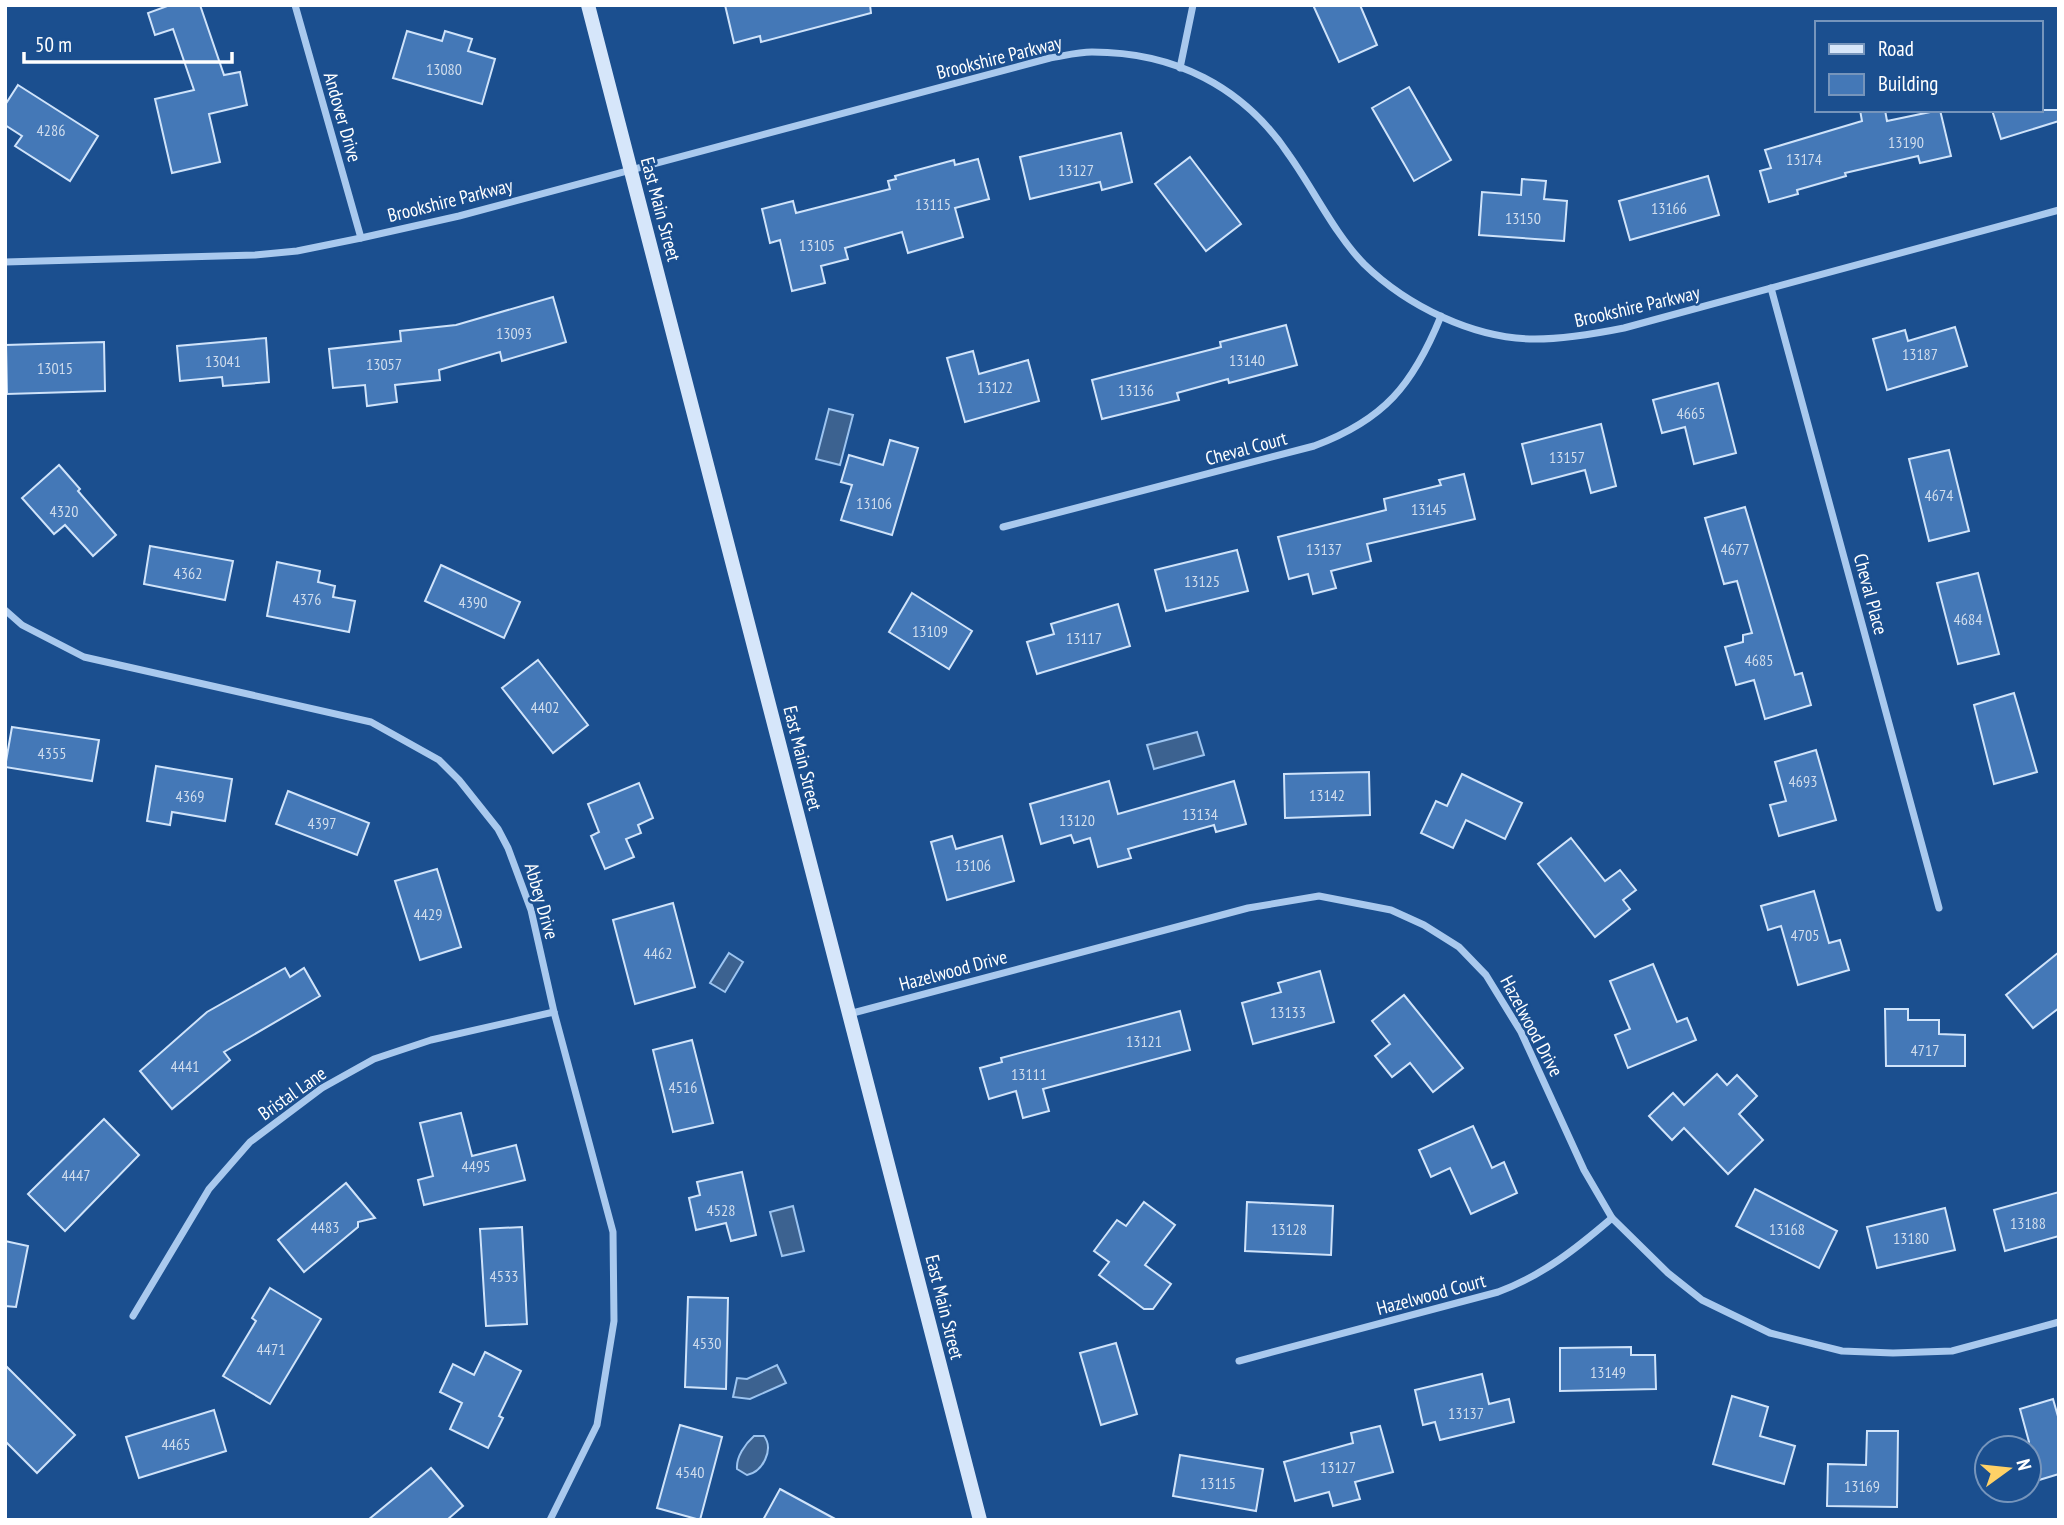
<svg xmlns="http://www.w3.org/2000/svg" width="2064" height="1525" font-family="'PT Sans Narrow',sans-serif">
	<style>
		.water { fill: #3c6290; stroke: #9cc4f0; stroke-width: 2 }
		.building { fill: #4478b7; stroke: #cfe3fa; stroke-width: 2 }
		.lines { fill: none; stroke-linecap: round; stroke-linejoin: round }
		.street { stroke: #a9c9ee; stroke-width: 7 }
		.secondary { stroke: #d6e6fa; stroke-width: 14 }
		.labels { text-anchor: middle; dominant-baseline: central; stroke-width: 5; stroke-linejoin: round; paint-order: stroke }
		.number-label { font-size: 16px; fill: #d0dded }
		.street-label { font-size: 19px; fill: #fff; stroke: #1b4f8f }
	</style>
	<rect width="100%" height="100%" fill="#1b4f8f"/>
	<g class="water">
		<polygon points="829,409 853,415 840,465 816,459"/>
		<polygon points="1197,732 1204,755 1154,769 1147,745"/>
		<polygon points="729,953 743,962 725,992 710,983"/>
		<polygon points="793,1206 804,1251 782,1256 770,1212"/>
		<polygon points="777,1365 786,1383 750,1399 733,1397 737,1378 747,1379"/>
		<path d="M754,1436h10c10,13 -1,36 -17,39l-10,-6c-1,-12 8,-25 17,-33z"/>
	</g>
	<g class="building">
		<polygon points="170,5 200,5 224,75 240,72 247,105 209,114 220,162 172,173 155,99 194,90 173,29 155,35 148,13"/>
		<polygon points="725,5 870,5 871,13 761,42 760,36 734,43"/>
		<polygon points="1313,5 1360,5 1377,45 1339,62"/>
		<polygon points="407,31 442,41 445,31 472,39 468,51 495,59 482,104 393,78"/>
		<polygon points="18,85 98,136 70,181 15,146 22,136 5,125 5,105"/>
		<polygon points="1409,87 1451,160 1414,181 1372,108"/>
		<polygon points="1860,110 1885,110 1887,121 1940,110 1951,156 1920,163 1918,156 1845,173 1846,176 1797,190 1798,194 1769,202 1760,171 1771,168 1765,150 1862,121"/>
		<polygon points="1992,110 2059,110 2059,121 2001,139"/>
		<polygon points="1121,133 1132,182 1102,190 1100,182 1030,199 1020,157"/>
		<polygon points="1190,157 1241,224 1206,251 1155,184"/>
		<polygon points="978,159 989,199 955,208 963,237 908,253 902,232 845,248 848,259 821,266 825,283 792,291 780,240 770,243 762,209 793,201 796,213 890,189 888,181 896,179 895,176 954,160 955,165"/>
		<polygon points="1708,176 1719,215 1630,240 1619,201"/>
		<polygon points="1522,179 1546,181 1544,199 1567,201 1564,241 1479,235 1482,192 1521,195"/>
		<polygon points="553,297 566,342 502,361 500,352 439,370 440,380 395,385 397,402 367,406 365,385 333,388 329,349 401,341 400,331 456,325"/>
		<polygon points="1286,325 1297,365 1229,383 1228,379 1177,393 1179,400 1102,419 1092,380 1221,347 1220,342"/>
		<polygon points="1955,327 1967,366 1887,390 1873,339 1905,330 1908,341"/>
		<polygon points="266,338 269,382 223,386 222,377 180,381 177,346"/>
		<polygon points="104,342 105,391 7,394 6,345"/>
		<polygon points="973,351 979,374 1028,360 1039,401 965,422 947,358"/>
		<polygon points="1718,383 1736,453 1694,464 1685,427 1662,433 1653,400"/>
		<polygon points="1601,424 1616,486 1591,493 1585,470 1532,484 1522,444"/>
		<polygon points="890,440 918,448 892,535 841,520 852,485 841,482 849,455 883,465"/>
		<polygon points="1949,450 1969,531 1929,541 1909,459"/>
		<polygon points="59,465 80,489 78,491 116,535 93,556 65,525 54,534 22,498"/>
		<polygon points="1464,474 1475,519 1367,544 1371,561 1331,571 1336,588 1313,594 1308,574 1289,579 1278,537 1386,510 1384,499 1441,485 1439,480"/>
		<polygon points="1745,507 1795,675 1802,673 1811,705 1765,719 1754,680 1736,685 1725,647 1743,642 1743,635 1752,633 1737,581 1724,584 1705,518"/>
		<polygon points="150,546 233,561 225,600 144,584"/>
		<polygon points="1237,550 1248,591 1166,611 1155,570"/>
		<polygon points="277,562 320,571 318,582 335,586 333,597 355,601 349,632 267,616"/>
		<polygon points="441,565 520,602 504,638 425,601"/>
		<polygon points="1978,573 1999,654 1958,664 1937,583"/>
		<polygon points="912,593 972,631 949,669 889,632"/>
		<polygon points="1118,604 1130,646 1037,674 1027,642 1054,634 1051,624"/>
		<polygon points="538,660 588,725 553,753 502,688"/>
		<polygon points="2014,693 2037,772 1994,784 1974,705"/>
		<polygon points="12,727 99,740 92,781 5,767"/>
		<polygon points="1816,750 1836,820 1779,836 1770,805 1786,801 1775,762"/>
		<polygon points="156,766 232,779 225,821 172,812 170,825 147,821"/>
		<polygon points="1369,772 1370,815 1285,818 1284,774"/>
		<polygon points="1462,774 1522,803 1505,839 1466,820 1453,848 1421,833 1436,801 1447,806"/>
		<polygon points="1109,781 1118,814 1234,781 1246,824 1216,832 1214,825 1128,849 1131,858 1098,867 1090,838 1074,843 1071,835 1041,844 1030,804"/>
		<polygon points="639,783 653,818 638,825 641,833 626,839 634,857 605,869 591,836 599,832 588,804"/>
		<polygon points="288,791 369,823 357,855 276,824"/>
		<polygon points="952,836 956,849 1002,836 1014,881 947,900 931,842"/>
		<polygon points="1571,838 1605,881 1620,870 1636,890 1623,900 1630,909 1595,937 1538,864"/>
		<polygon points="437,869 461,947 420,960 395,881"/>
		<polygon points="1814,891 1829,943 1840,940 1849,970 1798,985 1781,926 1768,930 1761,906"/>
		<polygon points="673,903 695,987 635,1004 613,920"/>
		<polygon points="2059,952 2059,1008 2033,1028 2006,995"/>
		<polygon points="1653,964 1677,1022 1687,1018 1696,1040 1628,1068 1615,1035 1630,1029 1610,981"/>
		<polygon points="285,968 290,977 304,968 320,996 224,1052 230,1060 172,1109 140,1071 207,1012"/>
		<polygon points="1320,971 1334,1022 1253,1044 1242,1003 1281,992 1278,983"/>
		<polygon points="1404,995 1463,1068 1433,1092 1410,1063 1392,1077 1375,1056 1390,1044 1372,1021"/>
		<polygon points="1885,1009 1908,1009 1908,1020 1939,1020 1939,1034 1965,1035 1965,1066 1886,1066"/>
		<polygon points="1180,1011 1190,1050 1043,1089 1049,1111 1023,1118 1016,1091 989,1099 980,1068 1002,1062 1001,1058"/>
		<polygon points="692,1040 713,1123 673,1132 653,1050"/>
		<polygon points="1717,1074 1727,1085 1737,1075 1757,1096 1739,1114 1763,1140 1728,1174 1684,1128 1672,1140 1649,1116 1673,1093 1684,1105"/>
		<polygon points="461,1113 472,1156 516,1145 525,1180 424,1205 418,1180 433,1176 420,1123"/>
		<polygon points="104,1119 139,1155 65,1231 28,1194"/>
		<polygon points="1473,1126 1492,1168 1504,1162 1517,1193 1471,1214 1450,1168 1431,1177 1419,1150"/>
		<polygon points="742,1172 756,1235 731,1241 726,1223 696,1230 689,1198 700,1195 697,1182"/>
		<polygon points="346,1183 375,1218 358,1222 358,1227 304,1272 278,1240"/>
		<polygon points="1755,1189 1837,1231 1819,1268 1736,1226"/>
		<polygon points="2059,1192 2059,1236 2005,1251 1994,1210"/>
		<polygon points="1144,1202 1175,1225 1145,1265 1171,1284 1153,1309 1144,1309 1099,1275 1109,1262 1094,1251 1117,1220 1126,1226"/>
		<polygon points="1247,1202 1333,1206 1331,1255 1245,1251"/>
		<polygon points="1945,1208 1955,1250 1877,1268 1867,1227"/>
		<polygon points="522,1227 527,1324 486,1326 480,1229"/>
		<polygon points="5,1241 28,1246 16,1307 5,1306"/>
		<polygon points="270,1288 321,1319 270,1404 223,1376 256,1321 252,1318"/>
		<polygon points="688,1297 728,1298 726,1389 685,1387"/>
		<polygon points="1116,1343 1137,1414 1101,1425 1080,1353"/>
		<polygon points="1631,1347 1631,1355 1655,1355 1656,1389 1560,1391 1560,1348"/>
		<polygon points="485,1352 521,1371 499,1416 503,1418 488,1448 450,1429 462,1403 440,1392 453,1364 474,1375"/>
		<polygon points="5,1365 75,1435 37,1473 5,1441"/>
		<polygon points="1482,1374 1489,1404 1509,1399 1514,1422 1440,1440 1435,1422 1423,1425 1415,1390"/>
		<polygon points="1732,1396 1768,1407 1760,1436 1795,1446 1784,1484 1713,1464"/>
		<polygon points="2053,1399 2059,1420 2059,1474 2029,1483 2029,1442 2020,1409"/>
		<polygon points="214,1410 226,1451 139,1478 126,1437"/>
		<polygon points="680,1425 722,1437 700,1520 657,1508"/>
		<polygon points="1380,1426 1393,1472 1355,1482 1360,1499 1333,1506 1329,1492 1295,1501 1284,1462 1353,1443 1351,1433"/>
		<polygon points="1867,1431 1898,1431 1897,1507 1827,1506 1828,1464 1866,1465"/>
		<polygon points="1180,1455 1263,1469 1256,1511 1173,1496"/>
		<polygon points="431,1468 463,1506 447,1520 368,1520"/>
		<polygon points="780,1489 837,1520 763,1520"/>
	</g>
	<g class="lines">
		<g class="street">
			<polyline points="295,5 361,238"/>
			<polyline points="1180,68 1193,5"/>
			<path d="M5,262l250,-7 42,-4 64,-13 98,-22 591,-158c13,-2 28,-6 42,-6 82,0 151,34 197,103 25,35 45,78 75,109 43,42 110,75 171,75 30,0 59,-5 89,-11l435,-118"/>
			<polyline points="1771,288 1939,908"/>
			<path d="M1003,527l311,-81c70,-26 99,-61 127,-130"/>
			<polyline points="5,610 22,625 84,657 371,722 439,760 459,780 498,829 508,848 531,910 554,1012 613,1232 614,1321 597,1425 550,1520"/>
			<polyline points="849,1014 1248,908 1319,896 1391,910 1424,925 1459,947 1486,975 1521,1032 1584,1170 1612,1218 1668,1273 1702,1300 1770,1333 1842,1351 1893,1353 1952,1351 2059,1322"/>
			<polyline points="133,1316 209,1189 250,1142 322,1088 374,1059 431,1040 554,1012"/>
			<path d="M1239,1361l259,-69c44,-16 79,-44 114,-74"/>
		</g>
		<polyline class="secondary" points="588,5 980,1520"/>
	</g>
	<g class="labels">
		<g class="number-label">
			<text x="444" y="69">13080</text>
			<text x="51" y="130">4286</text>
			<text x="1906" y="142">13190</text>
			<text x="1804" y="159">13174</text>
			<text x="1076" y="170">13127</text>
			<text x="933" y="204">13115</text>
			<text x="1669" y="208">13166</text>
			<text x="1523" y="218">13150</text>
			<text x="817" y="245">13105</text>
			<text x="514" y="333">13093</text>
			<text x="1920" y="354">13187</text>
			<text x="1247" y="360">13140</text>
			<text x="223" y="361">13041</text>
			<text x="384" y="364">13057</text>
			<text x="55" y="368">13015</text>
			<text x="995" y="387">13122</text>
			<text x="1136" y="390">13136</text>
			<text x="1691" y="413">4665</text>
			<text x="1567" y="457">13157</text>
			<text x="1939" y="495">4674</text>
			<text x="874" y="503">13106</text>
			<text x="1429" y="509">13145</text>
			<text x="64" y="511">4320</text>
			<text x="1324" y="549">13137</text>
			<text x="1735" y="549">4677</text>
			<text x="188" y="573">4362</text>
			<text x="1202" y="581">13125</text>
			<text x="307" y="599">4376</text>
			<text x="473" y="602">4390</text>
			<text x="1968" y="619">4684</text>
			<text x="930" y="631">13109</text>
			<text x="1084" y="638">13117</text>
			<text x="1759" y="660">4685</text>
			<text x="545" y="707">4402</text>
			<text x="52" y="753">4355</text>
			<text x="1803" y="781">4693</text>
			<text x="1327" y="795">13142</text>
			<text x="190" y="796">4369</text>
			<text x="1200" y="814">13134</text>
			<text x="1077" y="820">13120</text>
			<text x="322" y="823">4397</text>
			<text x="973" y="865">13106</text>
			<text x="428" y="914">4429</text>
			<text x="1805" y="935">4705</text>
			<text x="658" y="953">4462</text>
			<text x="1288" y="1012">13133</text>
			<text x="1144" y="1041">13121</text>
			<text x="1925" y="1050">4717</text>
			<text x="185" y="1066">4441</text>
			<text x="1029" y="1074">13111</text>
			<text x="683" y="1087">4516</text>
			<text x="476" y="1166">4495</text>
			<text x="76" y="1175">4447</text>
			<text x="721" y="1210">4528</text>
			<text x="2028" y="1223">13188</text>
			<text x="325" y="1227">4483</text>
			<text x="1289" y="1229">13128</text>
			<text x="1787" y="1229">13168</text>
			<text x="1911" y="1238">13180</text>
			<text x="504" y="1276">4533</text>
			<text x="707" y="1343">4530</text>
			<text x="271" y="1349">4471</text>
			<text x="1608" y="1372">13149</text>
			<text x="1466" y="1413">13137</text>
			<text x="176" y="1444">4465</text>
			<text x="1338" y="1467">13127</text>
			<text x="690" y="1472">4540</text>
			<text x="1218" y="1483">13115</text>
			<text x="1862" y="1486">13169</text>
		</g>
		<g class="street-label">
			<text transform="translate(999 57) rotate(-14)">Brookshire Parkway</text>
			<text transform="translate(343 117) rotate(74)">Andover Drive</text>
			<text transform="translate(450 200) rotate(-14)">Brookshire Parkway</text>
			<text transform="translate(661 209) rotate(75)">East Main Street</text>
			<text transform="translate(1637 306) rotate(-13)">Brookshire Parkway</text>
			<text transform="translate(1246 448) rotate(-15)">Cheval Court</text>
			<text transform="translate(1871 594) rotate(75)">Cheval Place</text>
			<text transform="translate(803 758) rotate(76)">East Main Street</text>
			<text transform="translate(542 901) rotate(74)">Abbey Drive</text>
			<text transform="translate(953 970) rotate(-15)">Hazelwood Drive</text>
			<text transform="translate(1532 1026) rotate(62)">Hazelwood Drive</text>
			<text transform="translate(292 1093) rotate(-35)">Bristal Lane</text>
			<text transform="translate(1431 1294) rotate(-15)">Hazelwood Court</text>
			<text transform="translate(945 1307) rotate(76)">East Main Street</text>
		</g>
	</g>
	<rect width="2064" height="1525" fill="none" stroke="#ffffff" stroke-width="14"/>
	<rect x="1815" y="21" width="228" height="91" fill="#1b4f8f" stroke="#7695bc" stroke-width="2"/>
	<rect x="1829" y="44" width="35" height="10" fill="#d6e6fa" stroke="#7695bc" stroke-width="2"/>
	<text x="1878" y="56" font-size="21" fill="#ffffff">Road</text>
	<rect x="1829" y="74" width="35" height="21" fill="#4478b7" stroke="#7695bc" stroke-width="2"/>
	<text x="1878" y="91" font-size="21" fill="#ffffff">Building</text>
	<g transform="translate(2008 1469) rotate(75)"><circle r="33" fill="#1b4f8f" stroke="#7695bc" stroke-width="2"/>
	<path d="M0-5L12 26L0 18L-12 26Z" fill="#ffd166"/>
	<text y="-10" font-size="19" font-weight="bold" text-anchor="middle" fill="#ffffff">N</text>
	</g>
	<path d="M24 52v10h208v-10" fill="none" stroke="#ffffff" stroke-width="3.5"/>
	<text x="35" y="52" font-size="21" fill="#ffffff" stroke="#1b4f8f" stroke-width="5" paint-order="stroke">50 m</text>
</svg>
